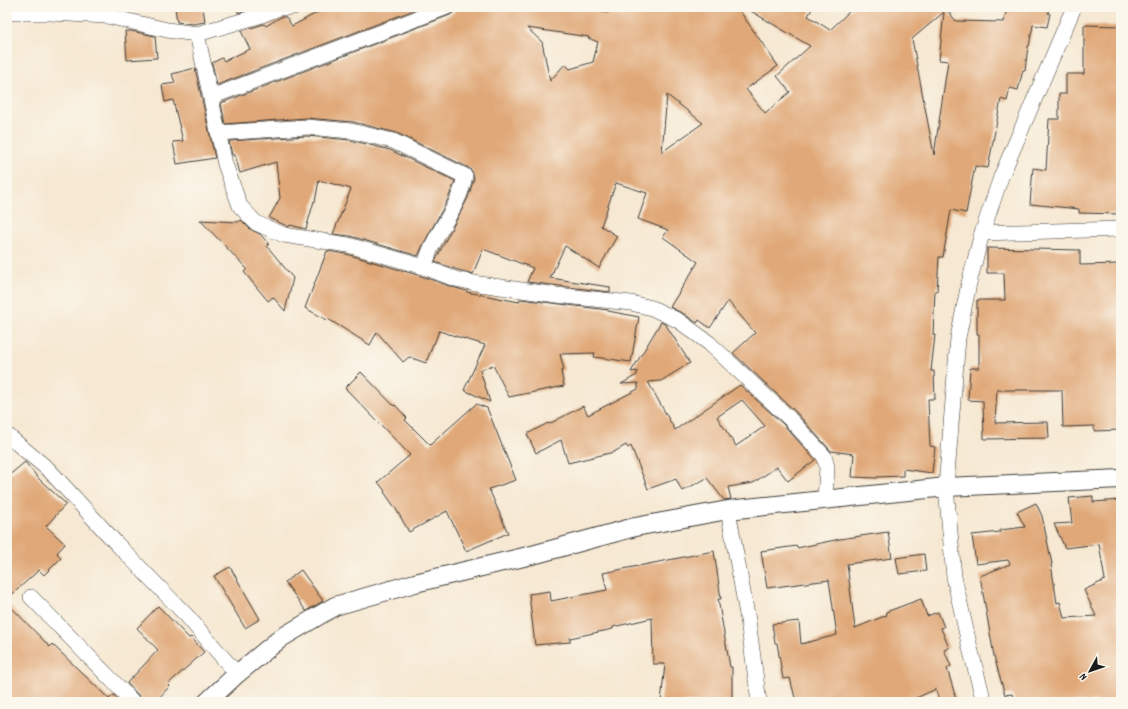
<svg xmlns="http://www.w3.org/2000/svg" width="1128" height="709" font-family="Dekko,sans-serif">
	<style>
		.building { fill: #e0a878; fill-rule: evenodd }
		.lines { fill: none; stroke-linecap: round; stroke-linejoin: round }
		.minor-casing { stroke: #3d3b37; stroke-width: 16 }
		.tertiary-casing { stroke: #3d3b37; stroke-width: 20 }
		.minor { stroke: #fff; stroke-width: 15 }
		.tertiary { stroke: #fff; stroke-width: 18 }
	</style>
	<rect width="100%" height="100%" fill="#fbf7ec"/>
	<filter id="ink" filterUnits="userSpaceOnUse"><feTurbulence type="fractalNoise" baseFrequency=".025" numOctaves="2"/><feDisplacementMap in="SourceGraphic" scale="8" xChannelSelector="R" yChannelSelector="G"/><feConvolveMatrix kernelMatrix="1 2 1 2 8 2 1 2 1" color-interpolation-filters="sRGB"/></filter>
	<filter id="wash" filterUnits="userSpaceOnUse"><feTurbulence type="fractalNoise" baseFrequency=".012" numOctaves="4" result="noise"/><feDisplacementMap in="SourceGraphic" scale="16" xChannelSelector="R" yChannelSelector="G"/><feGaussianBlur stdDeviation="0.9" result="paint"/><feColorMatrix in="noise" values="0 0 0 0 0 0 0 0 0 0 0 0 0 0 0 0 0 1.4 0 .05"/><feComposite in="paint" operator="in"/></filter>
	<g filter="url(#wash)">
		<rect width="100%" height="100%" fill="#f6e8d2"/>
		<g id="blocks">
			<g class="building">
				<polygon points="175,7 203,7 205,22 193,24 177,22"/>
				<polygon points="237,7 256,7 238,13"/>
				<polygon points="328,7 422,7 217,85 212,63 222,58 224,61 250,49 241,31 264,24 266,26 281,17 286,17 292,26"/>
				<path d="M456,7h135l17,6 2,-6h127l41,59 -32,23 19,24 25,-21 -13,-16 33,-30 -66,-39h69l-5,9 22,14 24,-23h96l-3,3 9,11 48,1 3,-15h42l-1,6 2,1 -3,13 -14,-2 -4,21h-1l-3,25 -2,-1 -5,20 -8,-2 -3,13 -6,-2 -13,69 -13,-2 -9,47 -15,-3 -8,47h-4l-2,34h-2l-2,44h2l-4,36h3l1,28h-7l2,47 5,1 -3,26 -29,-4v7l-26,1v1l-25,-1 2,-23 -23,-3 -36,-40 -62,-58 22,-20 -27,-32 -18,27 -11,-8 -2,3 -13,-9 -14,-7 28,-45 -35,-25 5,-7 -30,-11 9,-26 -31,-10 -15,43 16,10 -18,32 -34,-22 -15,32 60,9v5l-83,-10 6,-14 -50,-19 -10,25 -15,-4 -23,-8 5,-11 28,-53 6,-20 -2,-7 -3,-3 -72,-35 -44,-11 -47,-4 -81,6 -4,-21 229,-88 4,-3zM944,12l-5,48 9,1 -14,94 -22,-116zM527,28l62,9 -1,1 10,4 -5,20 -23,7 -5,-5 -15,17 -8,-39zM667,95l36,28 -41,29z"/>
				<polygon points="1084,25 1121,26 1121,46 1118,46 1121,86 1121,214 1079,213 1079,209 1030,204 1033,168 1046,170 1049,119 1059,119 1059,94 1066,94 1066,74 1084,74"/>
				<polygon points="125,31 131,31 155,36 157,58 127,60"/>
				<polygon points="195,68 215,158 177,164 173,142 183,141 173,100 165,102 162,85 175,83 172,74"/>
				<polygon points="307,136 350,140 390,150 455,181 448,199 424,243 418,256 350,236 333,234 351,189 319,180 315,202 314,201 306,229 290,225 289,227 287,226 269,218 280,198 276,162 240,173 235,155 232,155 229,141"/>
				<polygon points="200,220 238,222 241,220 250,229 260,234 269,244 267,246 293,278 285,311 273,297 268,301 244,272 247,269"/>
				<polygon points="987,248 1080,250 1080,265 1121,264 1121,430 1094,431 1094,426 1063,427 1062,390 997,390 995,423 1048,422 1049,438 984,439 983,401 968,400 970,368 979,368 979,334 977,334 977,300 1005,300 1004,273 987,273"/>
				<polygon points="327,251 346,254 421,276 452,287 467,291 467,292 519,302 520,299 608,310 608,311 639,317 631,362 594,357 595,353 560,354 564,370 561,371 564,386 509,397 493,365 480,370 490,402 464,390 485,345 439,331 434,344 433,344 426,363 409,357 403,362 377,332 370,345 328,319 327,320 305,308"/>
				<path d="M661,322l5,3 24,38 -29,18 -13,1 27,48 65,-45 43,39 32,36 -27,21 -11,-14 -24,16 -25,4 3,12 -7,1 -17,-22 -25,13 -6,-12 -28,10 -17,-43 -3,2 -2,-3 -12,7 -46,11 -7,-23 -25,13 -9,-19 21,-11 1,1 34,-18 5,9 50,-26v-6l-17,1 16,-9v-4l-6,1zM742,400l23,26 -29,20 -19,-29z"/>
				<polygon points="361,372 394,406 395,405 407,418 405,420 430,445 476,404 487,408 516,480 489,489 508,533 466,551 447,511 409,532 396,509 384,492 385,491 378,482 410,455 345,388"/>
				<polygon points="25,462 39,479 66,504 46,526 65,544 57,553 61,558 44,575 39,570 7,599 7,477"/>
				<polygon points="1093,496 1093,502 1121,500 1121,702 1015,702 1012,694 1005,695 994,656 980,576 1010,564 1008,560 976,564 972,535 1000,532 1000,530 1025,527 1017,512 1036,503 1042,516 1052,564 1051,564 1057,603 1060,602 1064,618 1096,616 1084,590 1105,580 1099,544 1065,548 1054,524 1072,523 1069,498"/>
				<polygon points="888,532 892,558 847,564 855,628 887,615 886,612 921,599 927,616 938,612 944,627 941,628 949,648 944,650 951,666 947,668 957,702 939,702 936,689 907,702 796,702 790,678 783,679 777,643 775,643 772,624 799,621 801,644 837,635 829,580 767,588 761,551 797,546 797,548 840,539"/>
				<polygon points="714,551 721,599 718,599 730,667 732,667 732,702 661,702 665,664 653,664 652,618 613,627 613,629 570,638 570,642 535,645 529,594 550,591 551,601 607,590 603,573"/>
				<polygon points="924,554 926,571 899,574 896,558"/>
				<polygon points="230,567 260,619 245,628 214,576"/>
				<polygon points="301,570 323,601 306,611 285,582"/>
				<polygon points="7,603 50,647 52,644 109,699 114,695 120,702 7,702"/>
				<polygon points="158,606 189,638 191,637 204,652 168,684 170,686 155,702 142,702 139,696 127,683 158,650 137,628"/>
			</g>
		</g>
	</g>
	<g filter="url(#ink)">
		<use href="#blocks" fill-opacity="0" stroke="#3d3b37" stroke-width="1"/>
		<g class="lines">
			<g class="minor-casing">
				<g id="minor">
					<polyline points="293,7 279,8 259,16 197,34 225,164 240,206 256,223 284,235 348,245 424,267 455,279 480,284 556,295 631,303 652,308 679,321 709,343 789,418 824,456 827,467 825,500"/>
					<polyline points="14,13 50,13 107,16 167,30 197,34"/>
					<polyline points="211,97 447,7"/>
					<path d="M219,133l88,-6 44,4 42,10 72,35c-5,27 -20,44 -32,68 -4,7 -6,16 -9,23"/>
					<polyline points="982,233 1121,229"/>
					<polyline points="7,435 49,470 116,543 187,616 237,674"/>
					<polyline points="728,510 748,620 759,702"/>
					<polyline points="31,597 133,702"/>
					<polyline points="984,702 970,648 954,577 946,487 958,338 969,283 982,233 1001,177 1074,7"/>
				</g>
			</g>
			<g class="tertiary-casing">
				<polyline id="tertiary" points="207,702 237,674 281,638 335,606 415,583 536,554 635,527 728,510 946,487 1121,479"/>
			</g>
			<use href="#minor" class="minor"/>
			<use href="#tertiary" class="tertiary"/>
		</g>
	</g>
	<rect width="1128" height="709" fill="none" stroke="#fbf7ec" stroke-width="24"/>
	<g transform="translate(1090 671) rotate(230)" stroke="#fbf7ec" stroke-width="3" paint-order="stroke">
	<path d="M0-3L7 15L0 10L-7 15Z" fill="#1c1c1c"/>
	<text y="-6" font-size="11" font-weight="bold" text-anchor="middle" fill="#1c1c1c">N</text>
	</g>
</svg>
